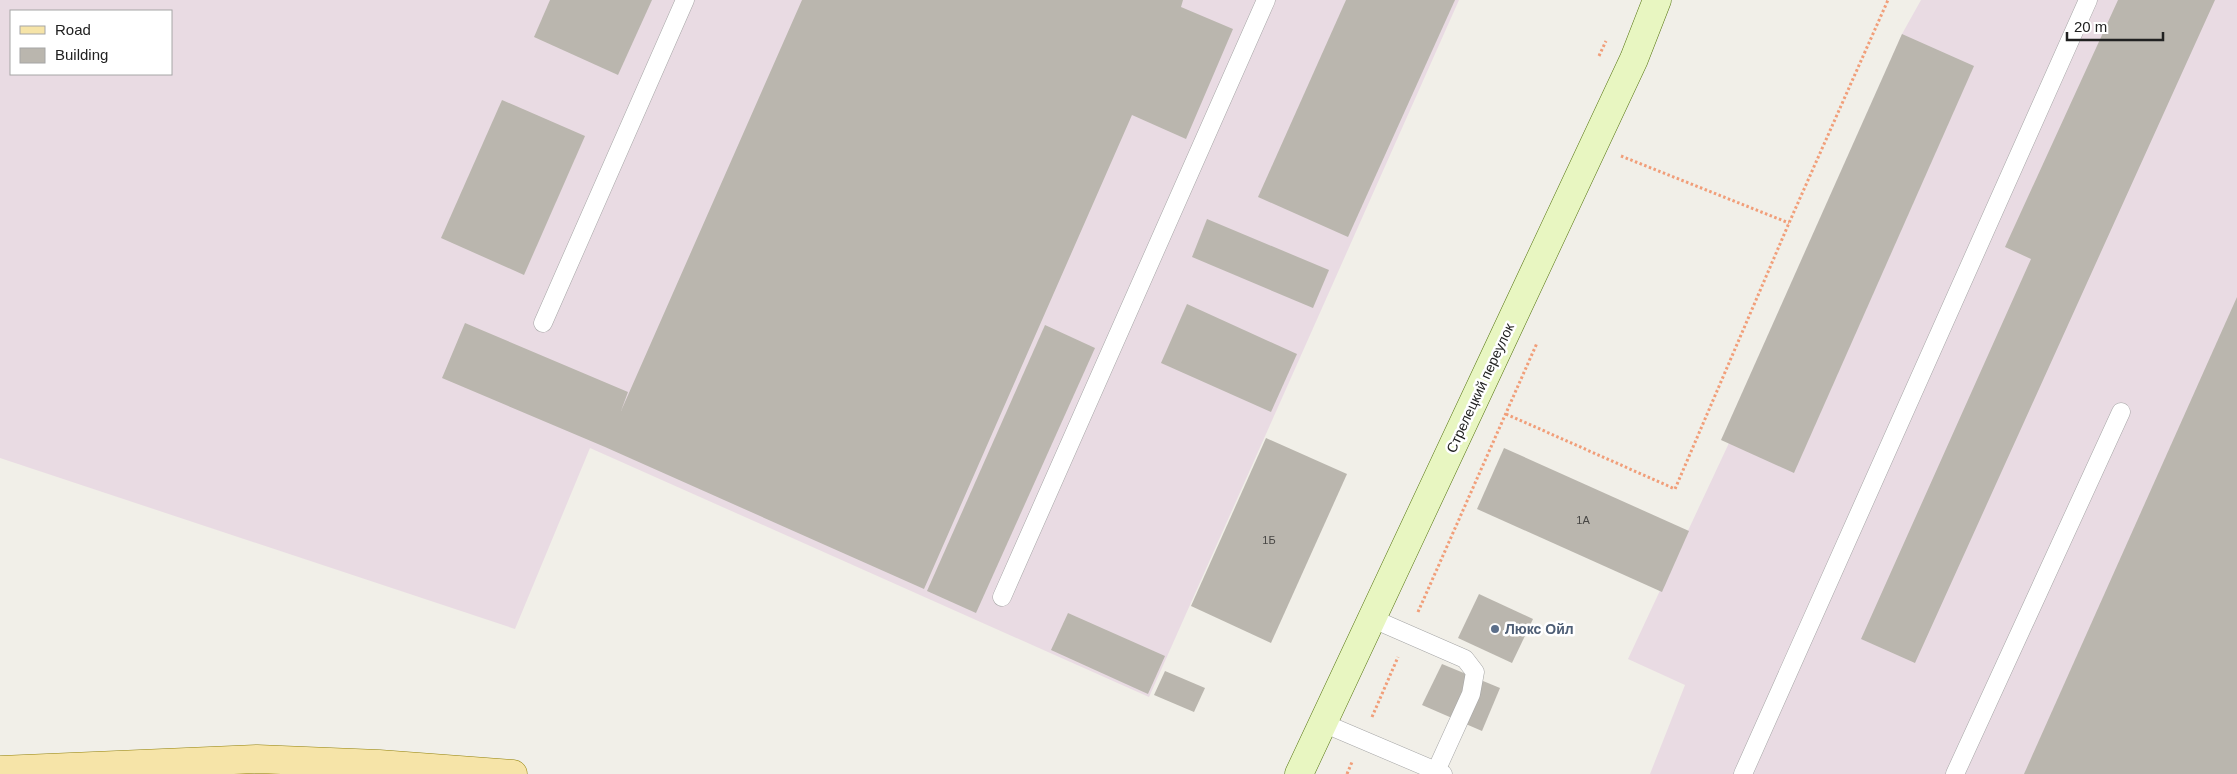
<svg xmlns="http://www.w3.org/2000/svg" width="2237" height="774" font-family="Arial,sans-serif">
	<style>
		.industrial { fill: #e9dbe3; fill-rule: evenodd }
		.building { fill: #bab6ae }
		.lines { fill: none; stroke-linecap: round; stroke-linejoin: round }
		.service-casing { stroke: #a5a5a5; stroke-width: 19 }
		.secondary-casing { stroke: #53730d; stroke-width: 29 }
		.primary-casing { stroke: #93820a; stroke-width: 29 }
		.path { stroke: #f19e79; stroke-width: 3; stroke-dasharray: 2.5 2.5; stroke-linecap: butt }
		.service { stroke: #fff; stroke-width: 18 }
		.secondary { stroke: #e8f6c1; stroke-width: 28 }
		.primary { stroke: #f6e4a8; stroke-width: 28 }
		.service-dot { fill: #5c6f8a; stroke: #fff; stroke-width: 2 }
		.labels { text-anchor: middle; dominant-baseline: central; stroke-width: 5; stroke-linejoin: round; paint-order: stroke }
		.number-label { font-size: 11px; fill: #474644 }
		.street-label { font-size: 14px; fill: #212121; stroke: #fff }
		.service-label { font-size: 14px; font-weight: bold; fill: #4e5e75; stroke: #fff; text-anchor: start }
	</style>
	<rect width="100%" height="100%" fill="#f1efe8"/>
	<g class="industrial">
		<path d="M0,0h1459l-310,697 -559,-249 -75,181 -515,-171zM11,11h160v63h-160z"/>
		<polygon points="1921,0 2237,0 2237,774 1650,774 1685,685 1628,659 1729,443 1902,34"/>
	</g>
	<g class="building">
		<polygon points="550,0 652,0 618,75 534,37"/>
		<polygon points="802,0 1183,0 1181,7 1233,29 1186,139 1132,115 924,589 605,447 442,378 465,323 628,392 621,411"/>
		<polygon points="1346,0 1455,0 1348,237 1258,197"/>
		<polygon points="2118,0 2215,0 1915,663 1861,639 2031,259 2005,247"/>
		<polygon points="1902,34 1974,66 1794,473 1721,440"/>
		<polygon points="502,100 585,136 524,275 441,238"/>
		<polygon points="1207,219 1329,270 1313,308 1192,257"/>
		<polygon points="2237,297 2237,774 2024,774"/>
		<polygon points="1187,304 1297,354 1271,412 1161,363"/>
		<polygon points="1045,325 1095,348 976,613 927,591"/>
		<polygon points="1266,438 1347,474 1271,643 1191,606"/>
		<polygon points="1504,448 1689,531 1662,592 1477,509"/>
		<polygon points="1479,594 1533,619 1512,663 1458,638"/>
		<polygon points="1068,613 1165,656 1148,694 1051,650"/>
		<polygon points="1442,664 1500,688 1482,731 1422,705"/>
		<polygon points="1165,671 1205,688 1194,712 1154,695"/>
	</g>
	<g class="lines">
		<g class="service-casing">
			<g id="service">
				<polyline points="543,323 685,0"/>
				<polyline points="1002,597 1266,0"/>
				<polyline points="1371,618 1465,659 1475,672 1471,694 1436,771"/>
				<polyline points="1323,723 1443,774"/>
				<polyline points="1743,774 2088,0"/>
				<polyline points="1955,774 2121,412"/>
			</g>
		</g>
		<g class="secondary-casing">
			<polyline id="secondary" points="1299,774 1634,59 1657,0"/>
		</g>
		<g class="primary-casing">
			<polyline id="primary" points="0,770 257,759 379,764 513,774"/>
		</g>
		<g class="path">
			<polyline points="1599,56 1606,41"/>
			<polyline points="1621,156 1789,223"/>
			<polyline points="1506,414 1675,489 1789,223 1888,0"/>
			<polyline points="1418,612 1537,343"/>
			<polyline points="1372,717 1398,657"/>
			<polyline points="1347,774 1352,762"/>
		</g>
		<use href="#service" class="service"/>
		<use href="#secondary" class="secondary"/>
		<use href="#primary" class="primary"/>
	</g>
	<circle class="service-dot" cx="1495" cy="629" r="5"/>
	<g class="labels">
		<g class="number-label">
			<text x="1583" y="520">1А</text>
			<text x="1269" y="540">1Б</text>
		</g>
		<g class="street-label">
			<text transform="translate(1480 388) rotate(-65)">Стрелецкий переулок</text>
		</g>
		<g class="service-label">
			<text x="1505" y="629">Люкс Ойл</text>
		</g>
	</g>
	<rect x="10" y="10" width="162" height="65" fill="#ffffff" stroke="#a6a6a6"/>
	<rect x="20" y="26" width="25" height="8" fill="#f6e4a8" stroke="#a6a6a6"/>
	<text x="55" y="35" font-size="15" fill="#212121">Road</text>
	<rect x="20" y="48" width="25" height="15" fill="#bab6ae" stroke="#a6a6a6"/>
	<text x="55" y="60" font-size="15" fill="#212121">Building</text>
	<path d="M2067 32v8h96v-8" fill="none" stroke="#212121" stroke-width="2.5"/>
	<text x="2074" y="32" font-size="15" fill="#212121" stroke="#ffffff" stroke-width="4" paint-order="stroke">20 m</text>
</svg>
